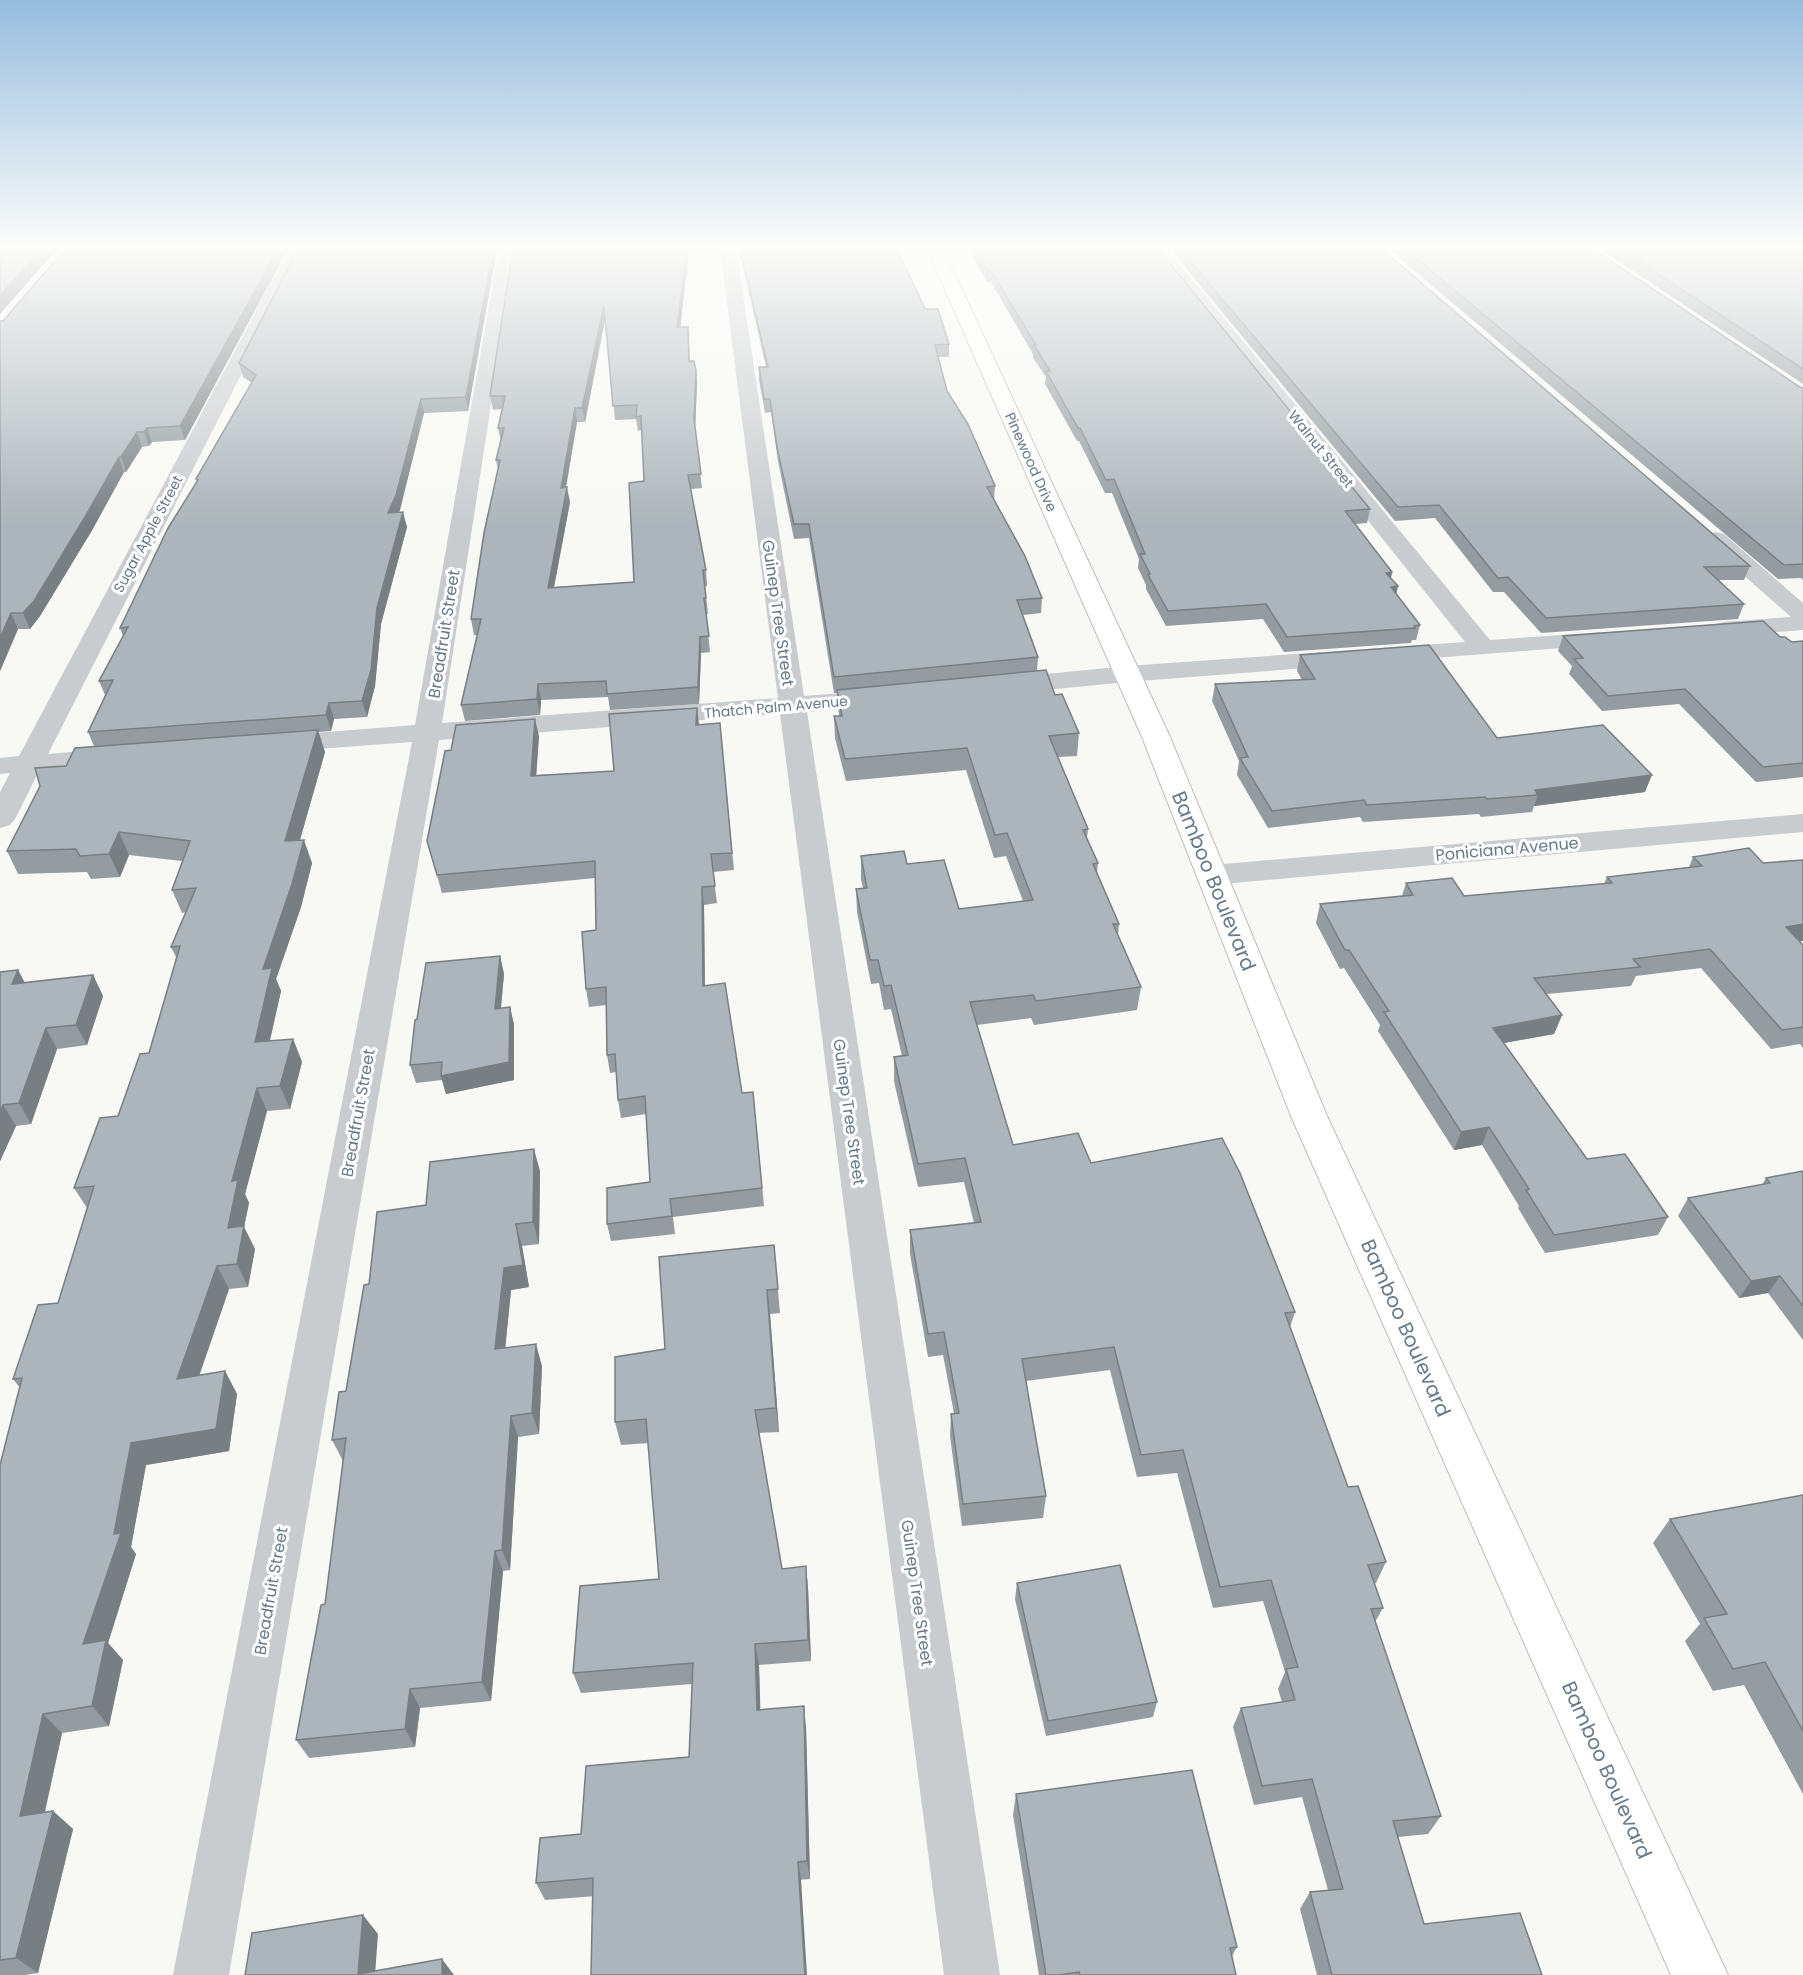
<svg xmlns="http://www.w3.org/2000/svg" width="1803" height="1975" font-family="Poppins,sans-serif">
	<style>
		.lines { fill: none; stroke-linecap: round; stroke-linejoin: round }
		.major-casing { stroke: #b9bdc1; stroke-width: 2 }
		.minor { fill: #c8cccf; fill-rule: evenodd }
		.major { fill: #fff; fill-rule: evenodd }
		.wall { fill: #949ca1; fill-rule: evenodd }
		.shaded-wall { fill: #787f83 }
		.building { fill: #acb5bb; stroke: #787f83; stroke-width: 1.5; fill-rule: evenodd }
		.labels { text-anchor: middle; dominant-baseline: central; stroke-width: 6; stroke-linejoin: round; paint-order: stroke }
		.far-street-label { font-size: 14px; fill: #657988; stroke: #fff }
		.street-label { font-size: 16px; fill: #657988; stroke: #fff }
		.near-street-label { font-size: 20px; fill: #657988; stroke: #fff }
	</style>
	<rect width="100%" height="100%" fill="#f8f8f5"/>
	<g class="lines">
		<g class="major-casing">
			<polygon id="major" points="927,249 943,249 1170,737 1327,1116 1728,1975 1671,1975 1291,1116 1142,737"/>
		</g>
		<g class="minor">
			<polygon points="289,249 305,249 48,754 115,748 125,750 129,756 125,762 115,764 39,771 15,819 10,825 0,828 0,792 10,773 0,774 0,758 19,756"/>
			<polygon points="499,249 515,249 442,723 778,698 720,249 736,249 804,696 881,690 890,692 894,698 890,704 881,706 807,712 1000,1975 944,1975 780,714 439,740 229,1975 173,1975 412,742 277,752 267,750 263,744 267,738 277,736 415,725"/>
			<polygon points="1151,249 1167,249 1490,640 1604,632 1613,634 1616,639 1613,644 1127,682 1007,694 998,691 994,686 998,681 1007,678 1127,666 1465,642"/>
			<polygon points="1716,532 1724,534 1803,603 1803,630 1724,636 1715,634 1712,629 1715,624 1724,622 1791,617 1708,544 1705,539 1708,534"/>
			<polygon points="1803,814 1803,832 1212,885 1201,882 1197,875 1201,868 1212,865"/>
		</g>
		<use href="#major" class="major"/>
	</g>
	<g class="wall">
		<polygon points="288,249 185,440 152,442 149,446 142,447 126,472 124,472 91,532 40,616 30,629 18,629 0,671 0,321"/>
		<polygon points="497,249 468,411 424,413 399,512 407,527 381,624 375,686 367,717 334,719 331,731 318,732 325,752 300,840 312,863 301,907 276,979 281,991 270,1041 293,1039 302,1062 290,1109 267,1111 245,1194 249,1203 244,1227 255,1249 248,1287 229,1289 199,1376 225,1371 237,1394 229,1451 146,1465 131,1547 136,1554 108,1643 123,1660 109,1726 62,1733 45,1812 53,1811 73,1829 38,1973 25,1975 0,1975 0,1465 20,1388 13,1379 58,1303 87,1208 74,1188 118,1116 149,1053 177,959 171,947 186,912 182,913 172,890 182,861 129,855 120,877 91,879 87,872 18,874 7,851 66,766 94,746 88,732 105,695 99,681 123,636 120,628 197,482 196,479 252,383 243,377 239,363"/>
		<path d="M513,249h174l1,26h-2l-6,52h8l2,34 6,9 1,13 -2,47 7,58 -11,1 15,81 1,16h-2l3,28h-2l4,38 -9,1 -2,51 -89,6 -2,-13 -67,3 -1,15 -75,6 -4,-16 16,-70h-3l-3,-16 27,-149 -2,-10 5,-18 -3,-14 4,-19 -9,1 -3,-14zM605,320l10,100 21,-1 2,12 4,-1 2,51 -10,101 -80,5 16,-85 -4,-14 11,-66h8z"/>
		<polygon points="739,249 897,249 925,309 949,344 949,357 938,357 947,391 995,486 994,500 1042,598 1041,613 1023,615 1038,657 1037,671 1055,695 1079,733 1077,756 1058,757 1088,829 1087,838 1098,863 1097,873 1119,924 1118,935 1141,987 1137,1010 1034,1025 1031,1018 977,1025 1013,1145 1091,1163 1295,1312 1290,1327 1348,1487 1386,1562 1376,1583 1374,1584 1383,1608 1375,1622 1441,1816 1428,1834 1398,1837 1424,1924 1542,1975 1317,1975 1300,1909 1310,1892 1328,1890 1302,1797 1254,1805 1233,1727 1241,1708 1282,1702 1278,1689 1285,1672 1263,1601 1213,1608 1177,1473 1137,1477 1110,1370 1026,1381 1046,1496 1043,1518 962,1526 950,1436 951,1414 954,1413 943,1355 928,1357 910,1254 910,1230 974,1223 964,1182 918,1187 894,1081 894,1057 902,1056 891,1009 884,1010 879,983 871,984 857,912 856,889 863,888 861,879 861,856 907,864 959,909 1023,901 1006,856 994,858 966,770 846,781 835,738 834,716 839,716 837,693 834,693 809,538 794,539 778,461 771,412 765,413 759,380 759,367 766,367"/>
		<polygon points="969,249 1158,249 1370,509 1367,523 1355,524 1392,572 1391,578 1398,586 1396,594 1420,625 1416,640 1412,640 1411,643 1284,652 1263,619 1166,626 1146,589 1146,585 1138,568 1139,559 1112,493 1105,493 1079,441 1077,441 1045,384 1046,377 1033,358 1033,354 991,282 987,282"/>
		<polygon points="1170,249 1382,249 1750,566 1744,580 1719,580 1744,604 1738,619 1541,633 1504,592 1493,592 1435,518 1395,521"/>
		<polygon points="1389,249 1593,249 1800,387 1803,388 1803,580 1801,578 1778,579"/>
		<polygon points="1600,249 1803,249 1803,384"/>
		<polygon points="1563,636 1780,637 1792,642 1803,641 1803,777 1756,782 1679,704 1602,711 1569,674 1572,666 1558,651"/>
		<polygon points="1300,655 1497,738 1645,792 1534,806 1532,812 1481,817 1479,814 1363,822 1360,817 1268,828 1237,775 1239,761 1212,701 1215,684 1302,680 1297,671"/>
		<polygon points="720,723 734,870 713,872 717,903 704,905 705,985 742,1093 753,1092 764,1206 673,1217 675,1234 611,1241 607,1224 650,1182 646,1114 621,1118 618,1100 616,1072 610,1073 607,1055 606,1005 589,1007 586,989 596,930 595,878 442,893 427,841 539,736 536,775 614,771 699,725"/>
		<polygon points="1693,857 1763,863 1803,860 1803,941 1800,941 1803,945 1803,1048 1800,1044 1771,1049 1701,968 1636,976 1631,986 1547,994 1562,1015 1554,1034 1504,1043 1587,1159 1668,1217 1658,1235 1545,1253 1518,1208 1519,1206 1482,1145 1454,1150 1378,1031 1380,1025 1344,968 1340,969 1316,923 1320,904 1402,896 1406,883 1464,896 1604,884 1607,877 1689,867"/>
		<polygon points="500,956 504,974 501,1008 510,1007 514,1025 514,1080 446,1094 442,1080 416,1083 410,1065 417,1019"/>
		<polygon points="18,970 25,983 93,975 103,996 87,1045 57,1049 31,1124 16,1126 0,1161 0,972"/>
		<polygon points="540,1171 539,1244 522,1246 529,1287 511,1290 505,1348 542,1366 539,1434 518,1437 510,1570 503,1571 491,1701 420,1708 415,1747 309,1758 296,1740 325,1604 343,1461 332,1440 346,1391 369,1284 426,1205"/>
		<polygon points="1803,1171 1803,1340 1768,1293 1739,1298 1678,1216 1688,1198 1762,1185 1766,1178"/>
		<polygon points="774,1245 780,1313 770,1314 779,1432 759,1433 782,1569 806,1566 808,1588 811,1661 759,1665 760,1710 806,1727 810,1879 545,1900 536,1883 581,1834 689,1757 692,1684 581,1693 573,1673 659,1579 648,1443 621,1445 615,1422 665,1349"/>
		<polygon points="1803,1495 1803,1794 1744,1685 1713,1691 1685,1641 1700,1624 1653,1543 1670,1519"/>
		<polygon points="1017,1583 1157,1702 1153,1717 1046,1736 1015,1599"/>
		<polygon points="1016,1794 1237,1947 1232,1956 1236,1975 1039,1975 1013,1815"/>
	</g>
	<g class="shaded-wall">
		<polygon points="42,249 57,249 0,314 0,295"/>
		<polygon points="278,249 288,249 185,440 180,426"/>
		<polygon points="493,249 497,249 468,411 466,397"/>
		<polygon points="685,263 686,275 679,340 677,327"/>
		<polygon points="604,306 605,319 585,422 582,408"/>
		<polygon points="696,370 697,383 695,433 694,419"/>
		<polygon points="421,399 424,413 400,510 392,527 388,513"/>
		<polygon points="575,408 577,422 563,503 561,488"/>
		<polygon points="147,428 152,442 149,446 144,432"/>
		<polygon points="137,432 142,447 126,472 121,457"/>
		<polygon points="119,457 124,472 91,532 40,616 30,629 23,613"/>
		<polygon points="567,487 570,502 551,603 548,588"/>
		<polygon points="403,512 407,527 381,624 375,686 367,717 362,701 377,608"/>
		<polygon points="1392,572 1389,587 1386,573"/>
		<polygon points="1398,586 1395,600 1391,587"/>
		<polygon points="11,613 18,629 0,671 0,638"/>
		<polygon points="700,637 701,653 699,704 698,687"/>
		<polygon points="538,684 541,700 540,715 537,699"/>
		<polygon points="329,703 334,719 331,731 326,715"/>
		<polygon points="697,708 699,724 698,742 696,725"/>
		<polygon points="535,719 539,736 535,793 531,776"/>
		<polygon points="318,730 325,752 293,864 285,841"/>
		<polygon points="1652,775 1645,792 1534,806 1538,795 1535,790"/>
		<polygon points="119,832 129,855 120,877 109,854"/>
		<polygon points="304,840 312,863 301,907 276,979 281,991 264,1065 255,1042 263,969"/>
		<polygon points="702,887 704,905 705,1003 703,986"/>
		<polygon points="1803,924 1803,941 1776,945 1786,927"/>
		<polygon points="500,956 504,974 499,1027 495,1009"/>
		<polygon points="18,970 29,991 12,984"/>
		<polygon points="93,975 103,996 87,1045 76,1025"/>
		<polygon points="510,1007 514,1025 514,1080 446,1094 441,1076"/>
		<polygon points="1562,1015 1554,1034 1486,1046 1493,1028"/>
		<polygon points="46,1028 57,1049 31,1124 19,1103"/>
		<polygon points="293,1039 302,1062 290,1109 280,1086"/>
		<polygon points="257,1088 267,1111 245,1194 249,1203 244,1227 255,1249 248,1287 237,1264 228,1228 232,1181"/>
		<polygon points="3,1105 16,1126 0,1161 0,1112"/>
		<polygon points="1489,1127 1482,1145 1454,1150 1461,1132"/>
		<polygon points="534,1149 540,1171 539,1244 533,1222"/>
		<polygon points="516,1224 522,1246 529,1287 511,1290 503,1371 495,1349 504,1268"/>
		<polygon points="217,1266 229,1289 190,1402 177,1379"/>
		<polygon points="1780,1276 1768,1293 1739,1298 1751,1281"/>
		<polygon points="767,1290 770,1314 779,1432 776,1408"/>
		<polygon points="536,1344 542,1366 539,1434 532,1413"/>
		<polygon points="225,1371 237,1394 229,1451 146,1465 131,1547 136,1554 108,1643 123,1660 109,1726 92,1706 83,1644 114,1534 131,1443"/>
		<polygon points="511,1416 518,1437 510,1570 502,1550"/>
		<polygon points="495,1551 503,1571 491,1701 482,1682"/>
		<polygon points="806,1566 808,1588 811,1661 808,1640"/>
		<polygon points="755,1644 759,1665 761,1730 757,1710"/>
		<polygon points="410,1689 420,1708 415,1747 405,1729"/>
		<polygon points="804,1706 806,1727 810,1879 807,1861"/>
		<polygon points="43,1714 62,1733 40,1833 20,1816"/>
		<polygon points="53,1811 73,1829 38,1973 16,1958"/>
		<polygon points="798,1862 801,1879 807,1975 805,1975"/>
		<polygon points="363,1915 378,1934 375,1975 358,1974"/>
		<polygon points="442,1959 454,1975 442,1975"/>
	</g>
	<g class="building">
		<polygon points="0,249 42,249 0,295"/>
		<polygon points="65,249 278,249 180,426 147,428 144,432 137,432 121,457 119,457 85,517 34,601 23,613 11,613 0,638 0,321 3,321"/>
		<polygon points="298,249 493,249 466,397 421,399 396,495 388,513 403,512 377,608 371,670 362,701 329,703 326,715 88,732 113,680 99,681 128,627 120,628 168,528 198,480 196,479 256,375 239,363"/>
		<path d="M513,249h173l1,14h-2l-8,64h11l1,34h5l2,9 -2,49 7,55 -13,1 18,95h-3l3,28h-2l5,38 -9,1 -2,50 -91,7 -1,-13 -68,3 -1,15 -76,6 20,-86h-10l13,-86 16,-73h-4l8,-32h-6l7,-32h-15zM604,306l9,100 24,-1 -1,12 5,-1 3,65 -15,2 5,99 -86,6 19,-101 -6,1 14,-80h7z"/>
		<polygon points="740,249 897,249 925,309 938,309 949,344 935,345 947,391 968,424 995,486 987,487 1025,556 1042,598 1017,600 1038,657 834,677 809,524 794,524 777,447 770,399 764,399 759,367 768,367"/>
		<polygon points="975,249 1158,249 1370,509 1345,511 1392,572 1386,573 1398,586 1391,587 1420,625 1414,626 1415,628 1287,637 1266,604 1168,611 1148,575 1150,574 1140,554 1145,554 1114,479 1106,480 1080,428 1078,428 1046,371 1050,371 1034,345 1036,345 991,271 988,271"/>
		<polygon points="1180,249 1382,249 1750,566 1704,567 1744,604 1546,618 1508,577 1498,578 1439,505 1398,507"/>
		<polygon points="1405,249 1593,249 1800,387 1803,388 1803,564 1784,565"/>
		<polygon points="1620,249 1803,249 1803,369"/>
		<polygon points="1763,621 1780,637 1785,637 1792,642 1803,641 1803,763 1763,767 1685,689 1608,696 1574,659 1583,658 1563,636"/>
		<polygon points="1429,645 1497,738 1603,725 1652,775 1535,790 1538,795 1487,799 1485,797 1367,805 1364,800 1272,811 1240,758 1248,757 1215,684 1315,679 1300,655"/>
		<polygon points="1046,670 1055,695 1062,694 1079,733 1049,736 1088,829 1083,830 1098,863 1093,864 1119,924 1113,924 1141,987 1036,1001 1033,995 970,1002 1013,1145 1078,1133 1091,1163 1222,1138 1240,1173 1295,1312 1285,1313 1348,1487 1358,1486 1386,1562 1368,1565 1383,1608 1371,1609 1441,1816 1393,1821 1424,1924 1520,1913 1542,1975 1332,1975 1310,1892 1343,1889 1312,1779 1262,1786 1241,1708 1295,1700 1286,1669 1298,1667 1271,1580 1220,1587 1183,1450 1141,1455 1114,1347 1022,1359 1046,1496 963,1504 951,1414 959,1413 944,1332 928,1334 910,1230 981,1222 965,1158 918,1164 894,1057 908,1055 891,985 884,986 878,960 870,960 856,889 867,888 861,856 904,851 907,864 944,860 959,909 1033,900 1007,833 995,835 967,748 845,759 834,716 842,716 837,690"/>
		<polygon points="697,708 696,725 720,723 732,853 711,854 715,886 702,887 703,986 725,983 742,1093 753,1092 762,1188 670,1199 672,1216 607,1224 607,1188 650,1182 645,1096 618,1100 615,1054 607,1055 606,987 586,989 582,932 596,930 595,861 437,875 427,841 445,751 451,750 456,725 535,719 531,776 614,771 609,714"/>
		<polygon points="318,730 285,841 304,840 292,884 263,969 272,968 255,1042 293,1039 280,1086 257,1088 232,1181 238,1180 228,1228 244,1226 237,1264 217,1266 177,1379 225,1371 216,1429 131,1443 114,1534 121,1533 83,1644 106,1640 92,1706 43,1714 20,1816 53,1811 16,1958 0,1960 0,1465 22,1378 13,1379 38,1305 58,1303 94,1186 74,1188 100,1118 118,1116 140,1054 149,1053 180,946 171,947 196,888 172,890 190,841 119,832 109,854 80,856 76,849 7,851 40,786 35,768 66,766 75,748"/>
		<polygon points="1749,848 1763,863 1803,860 1803,924 1786,927 1803,945 1803,1027 1782,1030 1710,949 1633,959 1640,967 1534,978 1562,1015 1493,1028 1587,1159 1625,1154 1668,1217 1554,1235 1526,1190 1529,1189 1489,1127 1461,1132 1384,1012 1389,1011 1349,950 1345,950 1320,904 1413,895 1406,883 1452,878 1464,896 1612,883 1607,877 1702,866 1693,857"/>
		<polygon points="500,956 495,1009 510,1007 509,1062 441,1076 442,1062 410,1065 415,1020 417,1019 426,963"/>
		<polygon points="18,970 12,984 93,975 76,1025 46,1028 19,1103 3,1105 0,1112 0,972"/>
		<polygon points="534,1149 533,1222 516,1224 523,1265 504,1268 495,1349 536,1344 532,1413 511,1416 502,1550 495,1551 482,1682 410,1689 405,1729 296,1740 321,1605 325,1604 346,1438 332,1440 339,1392 346,1391 364,1285 369,1284 377,1212 426,1205 430,1162"/>
		<polygon points="1803,1171 1803,1306 1780,1276 1751,1281 1688,1198 1770,1183 1766,1178"/>
		<polygon points="774,1245 778,1289 767,1290 776,1408 755,1410 782,1569 806,1566 808,1640 755,1644 757,1710 804,1706 807,1861 798,1862 805,1975 591,1975 593,1878 536,1883 540,1838 581,1834 586,1766 689,1757 693,1663 573,1673 580,1586 659,1579 646,1419 615,1422 615,1357 665,1349 659,1257"/>
		<polygon points="1803,1495 1803,1731 1765,1662 1733,1669 1704,1618 1727,1614 1670,1519"/>
		<polygon points="1120,1565 1157,1702 1048,1721 1017,1583"/>
		<polygon points="1192,1770 1237,1947 1230,1948 1236,1975 1080,1975 1079,1972 1059,1975 1046,1975 1016,1794"/>
		<polygon points="363,1915 358,1974 442,1959 442,1975 245,1975 252,1933"/>
	</g>
	<linearGradient id="sky" x2="0" y2="1"><stop stop-color="#97bdde"/><stop offset="0.47" stop-color="#fcfcfa"/><stop offset="1" stop-color="#fcfcfa" stop-opacity="0"/></linearGradient>
	<rect width="1803" height="525" fill="url(#sky)"/>
	<g class="labels">
		<g class="far-street-label">
			<text transform="translate(1321 449) rotate(51)">Walnut Street</text>
			<text transform="translate(1031 462) rotate(66)">Pinewood Drive</text>
			<text transform="translate(148 534) rotate(-62)">Sugar Apple Street</text>
			<text transform="translate(776 707) rotate(-5)">Thatch Palm Avenue</text>
		</g>
		<g class="street-label">
			<text transform="translate(778 613) rotate(82)">Guinep Tree Street</text>
			<text transform="translate(444 634) rotate(-81)">Breadfruit Street</text>
			<text transform="translate(1507 849) rotate(-5)">Poniciana Avenue</text>
			<text transform="translate(849 1112) rotate(82)">Guinep Tree Street</text>
			<text transform="translate(358 1113) rotate(-80)">Breadfruit Street</text>
			<text transform="translate(271 1591) rotate(-80)">Breadfruit Street</text>
			<text transform="translate(917 1593) rotate(82)">Guinep Tree Street</text>
		</g>
		<g class="near-street-label">
			<text transform="translate(1214 881) rotate(68)">Bamboo Boulevard</text>
			<text transform="translate(1406 1328) rotate(66)">Bamboo Boulevard</text>
			<text transform="translate(1607 1770) rotate(66)">Bamboo Boulevard</text>
		</g>
	</g>
</svg>
